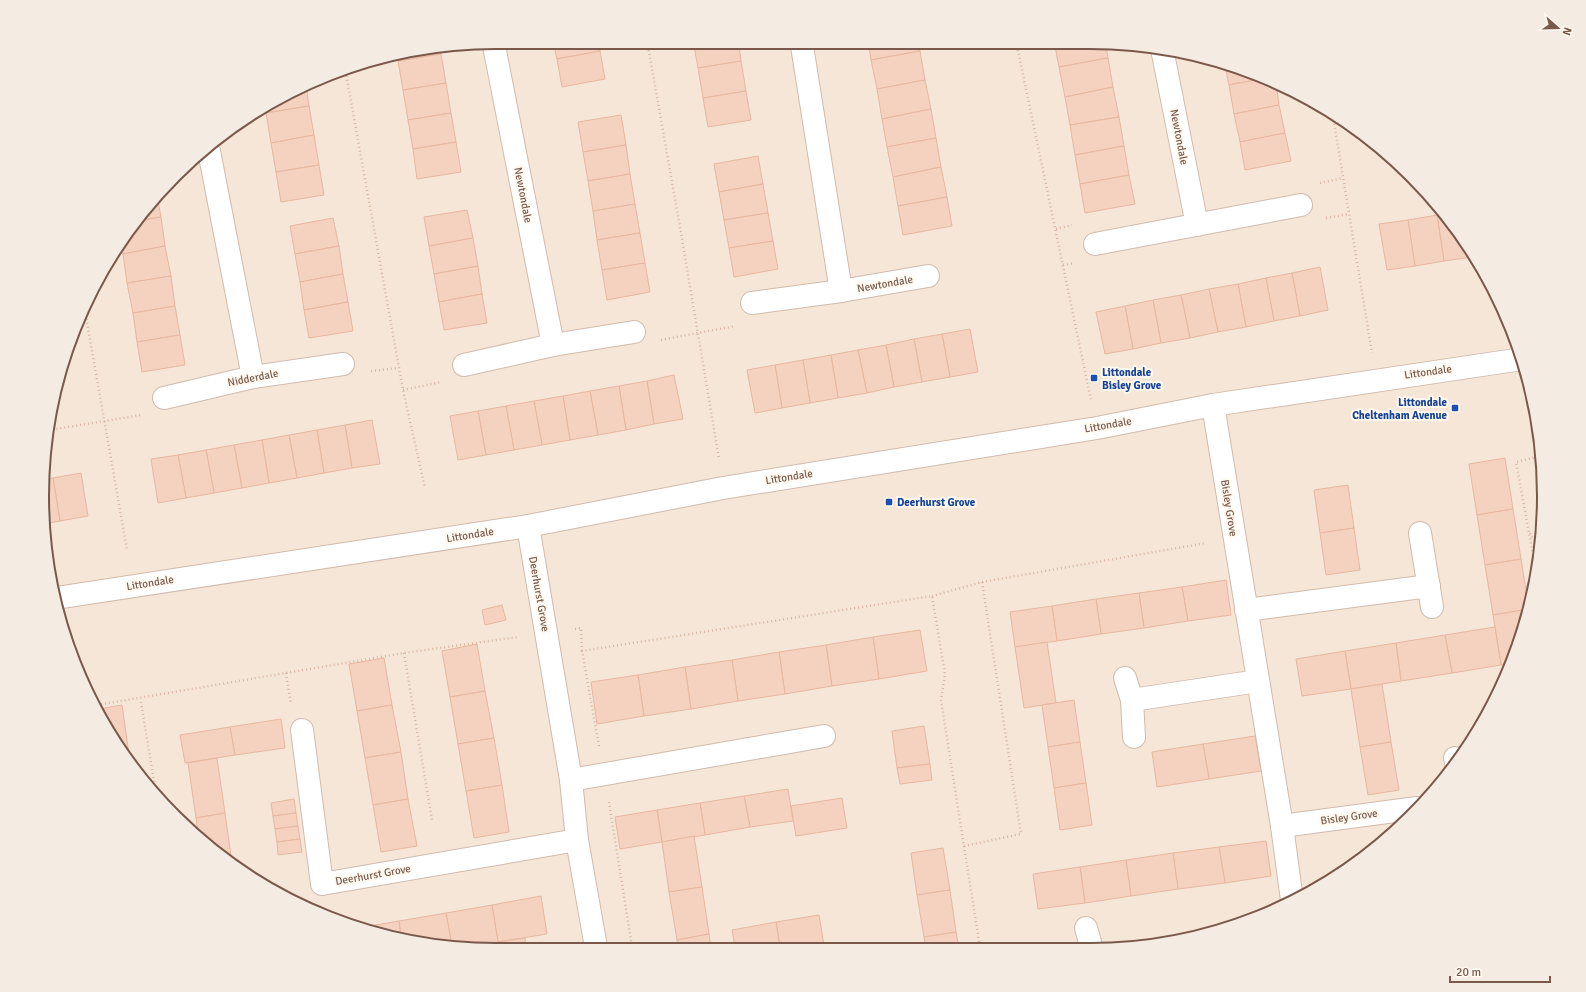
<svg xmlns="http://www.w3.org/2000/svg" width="1586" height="992" font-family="Signika,sans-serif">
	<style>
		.residential { fill: #f5e6d7 }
		.building { fill: #f4d2bf; stroke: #e8b79f }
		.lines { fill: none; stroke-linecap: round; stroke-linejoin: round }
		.minor-casing { stroke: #d1bbad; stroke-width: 24 }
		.path { stroke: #dab5a2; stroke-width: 2.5; stroke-dasharray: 1 3; stroke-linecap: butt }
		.minor { stroke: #fff; stroke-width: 22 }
		.transit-dot { fill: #1a4fb4; stroke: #fff9f0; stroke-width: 1.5 }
		.labels { text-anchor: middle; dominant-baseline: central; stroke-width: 4; stroke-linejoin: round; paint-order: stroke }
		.street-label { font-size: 11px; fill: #7a594b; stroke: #fff9f0 }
		.transit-label { font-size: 11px; font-weight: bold; fill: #164399; stroke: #fff9f0; text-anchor: start }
		.rim { fill: none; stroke: #7a594b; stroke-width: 2 }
	</style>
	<rect width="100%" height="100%" fill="#fdf5e9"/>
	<polygon class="residential" points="437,46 1149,46 1264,76 1366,136 1431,196 1483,269 1520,350 1540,437 1543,525 1529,613 1497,697 1450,772 1390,837 1317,889 1208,934 1120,949 437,946 322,916 220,856 175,817 119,748 66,642 46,555 42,496 51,408 66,350 119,244 175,175 220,136 295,89 350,66"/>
	<g class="building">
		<polygon points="437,46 440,46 441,54 398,61 397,55"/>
		<polygon points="554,46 599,46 600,51 557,59"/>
		<polygon points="694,46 739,46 741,61 698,68"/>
		<polygon points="869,46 919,46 920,51 871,60"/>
		<polygon points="1055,46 1106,46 1108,58 1059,67"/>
		<polygon points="600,51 605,79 562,87 557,59"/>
		<polygon points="920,51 925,80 877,89 871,60"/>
		<polygon points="441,54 446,83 403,90 398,61"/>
		<polygon points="1108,58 1113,87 1065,97 1059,67"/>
		<polygon points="741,61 746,91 703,98 698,68"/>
		<polygon points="1225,66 1264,76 1266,78 1229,85"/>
		<polygon points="1266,78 1276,83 1279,105 1234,114 1229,85"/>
		<polygon points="925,80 931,109 882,119 877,89"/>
		<polygon points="446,83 451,113 408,120 403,90"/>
		<polygon points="306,85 309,106 266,113 265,108 295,89"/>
		<polygon points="1113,87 1119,117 1070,125 1065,97"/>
		<polygon points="746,91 751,120 708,127 703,98"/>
		<polygon points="1279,105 1285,133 1240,142 1234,114"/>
		<polygon points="309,106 314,135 271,143 266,113"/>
		<polygon points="931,109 936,138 887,147 882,119"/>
		<polygon points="451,113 456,142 413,149 408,120"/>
		<polygon points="621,115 626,145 583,152 578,122"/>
		<polygon points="1119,117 1124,146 1075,155 1070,125"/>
		<polygon points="1285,133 1291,161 1245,170 1240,142"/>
		<polygon points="314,135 319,165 276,172 271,143"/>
		<polygon points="936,138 941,167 893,177 887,147"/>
		<polygon points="456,142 461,172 417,179 413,149"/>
		<polygon points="626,145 630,174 588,181 583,152"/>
		<polygon points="1124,146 1129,175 1080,184 1075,155"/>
		<polygon points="758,156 763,184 719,192 714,164"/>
		<polygon points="319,165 324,195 281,202 276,172"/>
		<polygon points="941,167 947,197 898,206 893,177"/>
		<polygon points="630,174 635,204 593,211 588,181"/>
		<polygon points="1129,175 1135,204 1085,213 1080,184"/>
		<polygon points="763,184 768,213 724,220 719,192"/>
		<polygon points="157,196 161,217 137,221"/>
		<polygon points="947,197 952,226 903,235 898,206"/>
		<polygon points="635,204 640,233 597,240 593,211"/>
		<polygon points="467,210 473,238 429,246 424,217"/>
		<polygon points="768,213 773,241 729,248 724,220"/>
		<polygon points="1444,214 1472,253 1472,257 1444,261 1437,215"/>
		<polygon points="1437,215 1444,261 1415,266 1408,220"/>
		<polygon points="161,217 165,246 123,254 121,241 137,221"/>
		<polygon points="333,218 339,246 295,254 290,226"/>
		<polygon points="1408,220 1415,266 1387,270 1379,224"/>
		<polygon points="640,233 645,263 602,270 597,240"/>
		<polygon points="473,238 478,266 434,274 429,246"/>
		<polygon points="773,241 778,269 734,277 729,248"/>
		<polygon points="165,246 171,276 127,283 123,254"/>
		<polygon points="339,246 343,274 300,282 295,254"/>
		<polygon points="645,263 650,292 607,300 602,270"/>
		<polygon points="478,266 482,294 439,302 434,274"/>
		<polygon points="1320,267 1328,310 1300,316 1292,273"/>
		<polygon points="1292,273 1300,316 1274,321 1266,278"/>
		<polygon points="343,274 348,302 304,310 300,282"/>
		<polygon points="171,276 175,306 133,313 127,283"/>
		<polygon points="1266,278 1274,321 1246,327 1238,284"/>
		<polygon points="1238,284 1246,327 1218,332 1209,289"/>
		<polygon points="1209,289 1218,332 1190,338 1181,295"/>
		<polygon points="482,294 487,323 444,330 439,302"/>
		<polygon points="1181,295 1190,338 1161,343 1153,300"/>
		<polygon points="1153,300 1161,343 1133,349 1125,306"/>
		<polygon points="348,302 353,331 309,338 304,310"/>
		<polygon points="175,306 180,335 137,342 133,313"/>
		<polygon points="1125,306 1133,349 1105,354 1096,312"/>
		<polygon points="970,329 978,372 950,377 942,334"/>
		<polygon points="942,334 950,377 922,382 914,339"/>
		<polygon points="180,335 185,365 142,372 137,342"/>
		<polygon points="914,339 922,382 894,387 886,345"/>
		<polygon points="886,345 894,387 867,393 858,350"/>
		<polygon points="858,350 867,393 838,398 831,355"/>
		<polygon points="831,355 838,398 810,403 803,360"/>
		<polygon points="803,360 810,403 782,408 775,365"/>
		<polygon points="775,365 782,408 755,413 747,370"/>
		<polygon points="674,375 683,419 654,424 647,381"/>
		<polygon points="647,381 654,424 626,430 619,386"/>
		<polygon points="619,386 626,430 598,435 590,391"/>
		<polygon points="590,391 598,435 570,440 563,396"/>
		<polygon points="563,396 570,440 542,445 534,401"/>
		<polygon points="534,401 542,445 514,450 506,406"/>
		<polygon points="506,406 514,450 486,455 478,411"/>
		<polygon points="478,411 486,455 458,460 450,416"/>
		<polygon points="372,420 380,464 352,468 345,425"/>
		<polygon points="345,425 352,468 324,473 317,430"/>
		<polygon points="317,430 324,473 297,478 289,435"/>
		<polygon points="289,435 297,478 269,483 262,440"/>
		<polygon points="262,440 269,483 242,488 234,445"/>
		<polygon points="234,445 242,488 214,493 206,450"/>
		<polygon points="206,450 214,493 186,498 178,455"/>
		<polygon points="178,455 186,498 158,503 151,459"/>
		<polygon points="1505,458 1513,509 1477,515 1469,464"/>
		<polygon points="81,473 88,516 60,521 53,478"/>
		<polygon points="53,478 60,521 44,524 42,496 44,479"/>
		<polygon points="1348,485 1354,528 1320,533 1314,490"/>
		<polygon points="1513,509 1521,559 1485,565 1477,515"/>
		<polygon points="1354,528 1360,570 1326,575 1320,533"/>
		<polygon points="1521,559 1529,609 1493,615 1485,565"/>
		<polygon points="1226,580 1231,615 1188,621 1182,587"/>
		<polygon points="1182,587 1188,621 1144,628 1139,593"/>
		<polygon points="1139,593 1144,628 1101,634 1096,599"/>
		<polygon points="1096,599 1101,634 1057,641 1052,606"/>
		<polygon points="502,605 506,620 485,625 482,610"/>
		<polygon points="1052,606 1057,641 1015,647 1010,612"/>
		<polygon points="1529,609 1510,663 1501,665 1493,615"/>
		<polygon points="1495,627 1501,665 1452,673 1445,635"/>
		<polygon points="920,630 927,671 879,679 873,637"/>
		<polygon points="1445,635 1452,673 1401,681 1396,643"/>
		<polygon points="873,637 879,679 832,686 826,645"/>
		<polygon points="1047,642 1056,703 1024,708 1015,647"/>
		<polygon points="1396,643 1401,681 1351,689 1345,651"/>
		<polygon points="477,644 485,691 450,697 442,651"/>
		<polygon points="826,645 832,686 785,694 779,652"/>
		<polygon points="1345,651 1351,689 1302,696 1296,659"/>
		<polygon points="779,652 785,694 738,701 732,660"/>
		<polygon points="384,658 392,705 357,711 349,664"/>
		<polygon points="732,660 738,701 691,709 685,667"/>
		<polygon points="685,667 691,709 644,716 638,675"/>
		<polygon points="638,675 644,716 597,724 591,682"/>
		<polygon points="1382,684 1391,742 1360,747 1351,689"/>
		<polygon points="485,691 494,738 458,744 450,697"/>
		<polygon points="1074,700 1080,742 1048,747 1042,705"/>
		<polygon points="122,705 128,747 119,749 99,709"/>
		<polygon points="392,705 401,752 365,758 357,711"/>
		<polygon points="281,719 285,748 235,755 230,727"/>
		<polygon points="924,726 930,764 897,768 892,731"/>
		<polygon points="230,727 235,755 185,763 180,735"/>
		<polygon points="1255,736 1261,771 1209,779 1203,744"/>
		<polygon points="494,738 502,785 466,791 458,744"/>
		<polygon points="1080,742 1086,783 1054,788 1048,747"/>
		<polygon points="1391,742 1399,790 1368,795 1360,747"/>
		<polygon points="1203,744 1209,779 1157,787 1152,752"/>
		<polygon points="128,747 131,763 119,749"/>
		<polygon points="401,752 408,799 373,805 365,758"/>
		<polygon points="217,758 225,813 196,818 188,763"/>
		<polygon points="930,764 932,780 900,784 897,768"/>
		<polygon points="1086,783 1092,825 1060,830 1054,788"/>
		<polygon points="502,785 509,832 474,838 466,791"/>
		<polygon points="788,789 793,821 750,827 744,796"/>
		<polygon points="744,796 750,827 705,835 700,803"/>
		<polygon points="842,798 847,828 796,836 791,806"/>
		<polygon points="294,799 296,813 273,816 271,803"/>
		<polygon points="408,799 417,846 381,852 373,805"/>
		<polygon points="700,803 705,835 662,842 657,810"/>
		<polygon points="657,810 662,842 620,849 615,817"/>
		<polygon points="225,813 232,863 220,856 199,838 196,818"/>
		<polygon points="296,813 298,826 275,829 273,816"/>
		<polygon points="298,826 300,839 277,842 275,829"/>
		<polygon points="694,836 702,887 669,892 662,842"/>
		<polygon points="300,839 302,852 278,855 277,842"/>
		<polygon points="1266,841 1271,876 1225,883 1219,847"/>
		<polygon points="1219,847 1225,883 1178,889 1173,853"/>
		<polygon points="943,848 950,890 917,895 911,853"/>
		<polygon points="1173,853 1178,889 1131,896 1126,860"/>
		<polygon points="1126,860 1131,896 1085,903 1080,867"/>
		<polygon points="1080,867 1085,903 1038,909 1033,874"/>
		<polygon points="702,887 709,934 677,940 669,892"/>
		<polygon points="950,890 956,932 924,937 917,895"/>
		<polygon points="541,896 547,934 498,942 492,905"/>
		<polygon points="492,905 498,942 475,946 452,946 446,913"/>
		<polygon points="446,913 452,946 437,946 401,937 399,921"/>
		<polygon points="819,915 824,945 809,948 780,948 776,922"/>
		<polygon points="399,921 401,937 364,927"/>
		<polygon points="776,922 780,948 735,947 732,930"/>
		<polygon points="956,932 959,948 926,948 924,937"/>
		<polygon points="709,934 711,947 678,947 677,940"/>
		<polygon points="525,938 526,947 499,946 498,942"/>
	</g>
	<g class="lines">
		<g class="minor-casing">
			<g id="minor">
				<polyline points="494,46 553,345"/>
				<polyline points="802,46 841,291"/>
				<polyline points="1162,49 1197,225"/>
				<polyline points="208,146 253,377"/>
				<polyline points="1095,244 1301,205"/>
				<polyline points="752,303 841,291 928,276"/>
				<polyline points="464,365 553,345 634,332"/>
				<polyline points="164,398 253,377 343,364"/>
				<polyline points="1213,405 1282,826 1292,900"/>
				<polyline points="528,526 571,780 577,840 596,947"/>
				<polyline points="1420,533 1432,607"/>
				<polyline points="56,598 528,526 723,488 1097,428 1213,405 1522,359"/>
				<polyline points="1246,610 1429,586"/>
				<polyline points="1125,678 1132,700 1134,737"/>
				<polyline points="1132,700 1258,681"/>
				<polyline points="302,730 322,884 577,840"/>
				<polyline points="1455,758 1456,763"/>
				<polyline points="571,780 824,736"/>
				<polyline points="1282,826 1417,808"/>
				<polyline points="1086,928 1092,949"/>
			</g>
		</g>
		<g class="path">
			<polyline points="648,46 681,233 719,459"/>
			<polyline points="1017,46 1091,400"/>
			<polyline points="345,68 403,390 425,488"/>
			<polyline points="1333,116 1372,353"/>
			<polyline points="1320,183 1343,178"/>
			<polyline points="1326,218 1349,214"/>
			<polyline points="1056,229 1072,225"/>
			<polyline points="1063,265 1074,263"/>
			<polyline points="85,311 127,550"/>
			<polyline points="661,340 735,326"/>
			<polyline points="371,371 399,368"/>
			<polyline points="403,390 441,382"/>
			<polyline points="49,426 56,429 141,415"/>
			<polyline points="1530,533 1539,550"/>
			<polyline points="1536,571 1516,462 1541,456"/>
			<polyline points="932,596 982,582 1206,543"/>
			<polyline points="575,629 581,628 582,651"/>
			<polyline points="404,653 432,820"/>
			<polyline points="286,673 291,704"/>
			<polyline points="141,702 156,794"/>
			<polyline points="97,705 404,653 518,637"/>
			<polyline points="599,746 582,651 932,596 945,674 941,700 980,948"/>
			<polyline points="609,802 632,947"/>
			<polyline points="964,846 1021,834 982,582"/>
		</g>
		<use href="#minor" class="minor"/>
	</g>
	<g class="transit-dot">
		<rect x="1090" y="374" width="8" height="8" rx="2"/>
		<rect x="1451" y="404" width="8" height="8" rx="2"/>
		<rect x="885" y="498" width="8" height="8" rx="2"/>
	</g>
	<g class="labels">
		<g class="street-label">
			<text transform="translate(1179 137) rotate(79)">Newtondale</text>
			<text transform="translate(523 195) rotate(79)">Newtondale</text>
			<text transform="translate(885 284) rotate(-10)">Newtondale</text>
			<text transform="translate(1428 372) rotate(-8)">Littondale</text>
			<text transform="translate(253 378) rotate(-11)">Nidderdale</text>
			<text transform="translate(1108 425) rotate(-10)">Littondale</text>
			<text transform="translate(789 477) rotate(-9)">Littondale</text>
			<text transform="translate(1229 508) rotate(81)">Bisley Grove</text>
			<text transform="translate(470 535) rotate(-9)">Littondale</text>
			<text transform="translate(150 583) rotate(-9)">Littondale</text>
			<text transform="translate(539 594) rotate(80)">Deerhurst Grove</text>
			<text transform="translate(1349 817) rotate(-8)">Bisley Grove</text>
			<text transform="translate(373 875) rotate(-10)">Deerhurst Grove</text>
		</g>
		<g class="transit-label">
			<text x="1102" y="372">Littondale<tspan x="1102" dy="13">Bisley Grove</tspan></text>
			<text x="1447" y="402" text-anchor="end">Littondale<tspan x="1447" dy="13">Cheltenham Avenue</tspan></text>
			<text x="897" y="502">Deerhurst Grove</text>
		</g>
	</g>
	<path d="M0 0H1586V992H0ZM496 49H1090A447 447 0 0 1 1537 496V496A447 447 0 0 1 1090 943H496A447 447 0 0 1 49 496V496A447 447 0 0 1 496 49Z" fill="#f4ece3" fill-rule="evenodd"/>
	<path class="rim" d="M496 49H1090A447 447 0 0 1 1537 496V496A447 447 0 0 1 1090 943H496A447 447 0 0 1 49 496V496A447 447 0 0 1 496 49Z"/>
	<g transform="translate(1558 28) rotate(110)" stroke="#fff9f0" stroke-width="3" paint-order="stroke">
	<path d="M0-3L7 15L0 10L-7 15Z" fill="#7a594b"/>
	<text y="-6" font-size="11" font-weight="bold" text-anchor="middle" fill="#7a594b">N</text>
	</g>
	<path d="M1450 976v6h100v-6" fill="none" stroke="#7a594b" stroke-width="2"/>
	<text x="1456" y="976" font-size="12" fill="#7a594b" stroke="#fff9f0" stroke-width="3" paint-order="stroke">20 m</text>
</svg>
